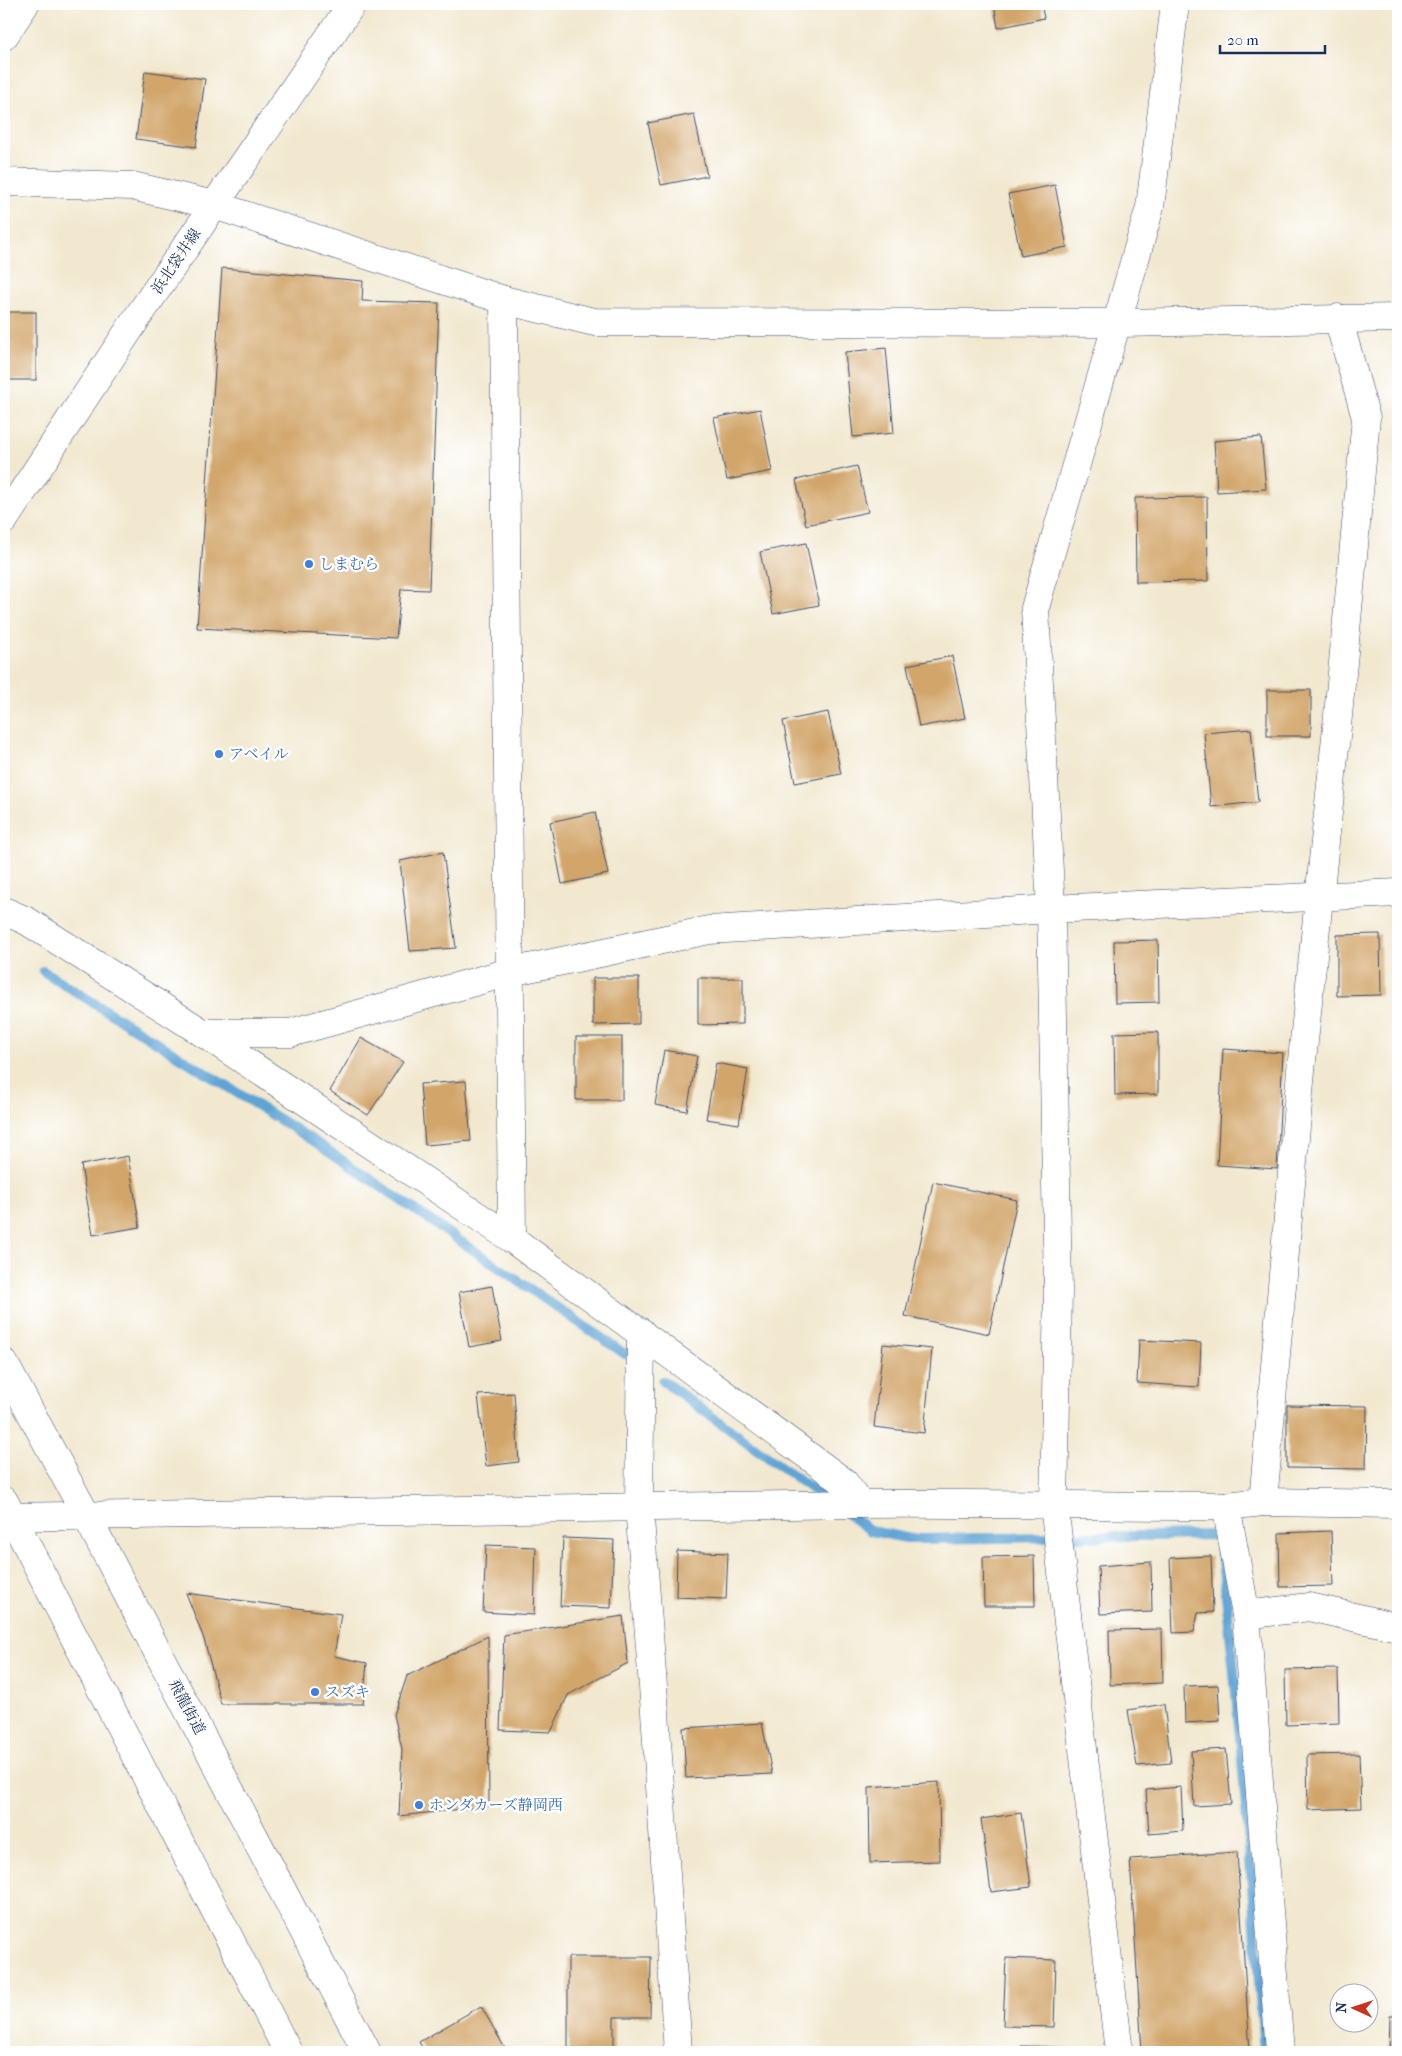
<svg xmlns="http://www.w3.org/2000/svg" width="1402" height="2056" font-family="'IM FELL French Canon','Noto Serif JP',serif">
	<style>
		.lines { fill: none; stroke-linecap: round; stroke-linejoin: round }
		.stream { stroke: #61a4d5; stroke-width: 10 }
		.building { fill: #d2a66a }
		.street-casing { stroke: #3b4b6f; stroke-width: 29 }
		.secondary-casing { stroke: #3b4b6f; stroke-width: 29 }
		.primary-casing { stroke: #3b4b6f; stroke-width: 29 }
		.highway-casing { stroke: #3b4b6f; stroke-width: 29 }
		.street { stroke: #fff; stroke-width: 28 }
		.secondary { stroke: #fff; stroke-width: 28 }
		.primary { stroke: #fff; stroke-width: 28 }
		.highway { stroke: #fff; stroke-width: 28 }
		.shop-dot { fill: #3f7fe0; stroke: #fff; stroke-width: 2 }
		.labels { text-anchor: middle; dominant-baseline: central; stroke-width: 5; stroke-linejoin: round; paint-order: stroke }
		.street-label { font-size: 15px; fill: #1b2f5e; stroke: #fff }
		.shop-label { font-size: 15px; fill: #366cbe; stroke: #fff; text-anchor: start }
	</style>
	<rect width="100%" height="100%" fill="#fff"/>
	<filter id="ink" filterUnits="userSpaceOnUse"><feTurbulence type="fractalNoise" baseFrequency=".02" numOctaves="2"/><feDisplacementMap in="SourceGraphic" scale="10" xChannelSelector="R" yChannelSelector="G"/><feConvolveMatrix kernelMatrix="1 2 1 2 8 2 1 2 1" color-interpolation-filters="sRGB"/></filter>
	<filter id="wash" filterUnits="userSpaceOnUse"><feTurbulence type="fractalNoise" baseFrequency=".0096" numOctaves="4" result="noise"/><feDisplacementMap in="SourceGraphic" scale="20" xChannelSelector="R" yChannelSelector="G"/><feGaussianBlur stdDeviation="1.12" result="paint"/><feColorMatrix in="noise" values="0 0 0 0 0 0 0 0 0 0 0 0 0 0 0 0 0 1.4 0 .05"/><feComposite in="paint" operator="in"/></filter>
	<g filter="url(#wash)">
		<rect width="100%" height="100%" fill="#f1e8cf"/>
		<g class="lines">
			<g class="stream">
				<polyline points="43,971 317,1143 625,1354"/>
				<polyline points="663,1381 824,1498"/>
				<path d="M842,1510l29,21 40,8 308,-4c21,172 33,345 45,517"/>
			</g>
		</g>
		<g id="blocks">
			<g class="building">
				<polygon points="994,4 1041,4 1044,18 998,28"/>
				<polygon points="145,71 205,79 196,147 136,139"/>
				<polygon points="694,114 707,176 661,185 648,123"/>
				<polygon points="1055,185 1067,247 1021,256 1008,194"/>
				<polygon points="222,268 363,281 362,301 439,303 429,590 401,589 396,638 197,628"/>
				<rect x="4" y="312" width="32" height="68"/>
				<polygon points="886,348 894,433 853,437 845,352"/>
				<polygon points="760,409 772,471 727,480 714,418"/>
				<polygon points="1261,437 1266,489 1217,492 1214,441"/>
				<polygon points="857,466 868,512 806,525 796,480"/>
				<polygon points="1207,497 1208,581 1136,582 1135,498"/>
				<polygon points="806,543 819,605 773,614 760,552"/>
				<polygon points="952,656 965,718 919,727 907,665"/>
				<rect x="1267" y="690" width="44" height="46"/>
				<polygon points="828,712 841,774 795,783 783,721"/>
				<polygon points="1251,729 1258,802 1211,807 1204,733"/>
				<polygon points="595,812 608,874 562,884 550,822"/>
				<polygon points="443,852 456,948 410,951 400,861"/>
				<polygon points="1380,934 1381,995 1337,996 1337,935"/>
				<polygon points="1158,940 1159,1002 1115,1003 1114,941"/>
				<polygon points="593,978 639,978 639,1024 593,1025"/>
				<polygon points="698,978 743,978 743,1024 698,1025"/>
				<polygon points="1158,1032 1158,1094 1115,1095 1114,1033"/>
				<rect x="576" y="1037" width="46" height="63"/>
				<polygon points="361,1038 403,1062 368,1115 330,1091"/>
				<polygon points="1223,1049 1283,1053 1277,1169 1217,1165"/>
				<polygon points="664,1050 697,1056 687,1111 655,1105"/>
				<polygon points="716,1063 748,1069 739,1124 706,1119"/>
				<polygon points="466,1081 471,1141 425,1145 420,1084"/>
				<polygon points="128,1156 140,1227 93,1235 81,1165"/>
				<polygon points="933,1182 1017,1200 989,1334 905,1316"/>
				<polygon points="492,1286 502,1341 469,1347 459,1292"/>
				<polygon points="1139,1340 1201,1343 1199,1387 1137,1383"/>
				<polygon points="883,1344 932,1349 924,1433 874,1427"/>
				<polygon points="514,1393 519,1462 486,1466 478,1395"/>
				<polygon points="1287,1405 1367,1406 1366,1469 1287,1468"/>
				<polygon points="1331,1531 1333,1586 1280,1587 1279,1533"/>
				<polygon points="563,1538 614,1540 611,1608 560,1606"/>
				<polygon points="486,1545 536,1547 534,1615 483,1612"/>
				<polygon points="677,1551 728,1553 726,1599 676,1597"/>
				<polygon points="1034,1556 1035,1606 984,1606 983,1557"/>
				<polygon points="1211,1556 1213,1612 1198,1613 1194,1632 1173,1633 1170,1558"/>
				<polygon points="1151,1562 1152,1612 1100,1614 1098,1566"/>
				<polygon points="186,1593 341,1614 334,1656 367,1663 363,1704 221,1704 204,1639"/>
				<polygon points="623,1616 628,1663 568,1695 551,1732 500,1730 504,1635"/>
				<polygon points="1162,1629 1163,1683 1110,1685 1109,1630"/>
				<polygon points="488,1636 489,1806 399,1816 402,1749 394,1715 407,1676"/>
				<polygon points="1338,1669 1339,1723 1286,1725 1285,1670"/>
				<polygon points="1218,1685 1220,1721 1185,1723 1184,1686"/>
				<polygon points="1164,1704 1171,1763 1137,1766 1128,1710"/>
				<polygon points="762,1723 772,1774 686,1778 683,1728"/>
				<polygon points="1226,1749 1231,1804 1194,1806 1191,1751"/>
				<polygon points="1359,1754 1361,1808 1308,1810 1307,1755"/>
				<polygon points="939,1782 940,1861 870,1863 869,1787"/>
				<polygon points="1181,1787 1183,1831 1149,1834 1146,1790"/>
				<polygon points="1021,1813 1031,1887 991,1892 981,1819"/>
				<polygon points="1237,1852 1250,2052 1142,2052 1130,1859"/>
				<polygon points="568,1957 651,1957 650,2017 614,2017 614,2052 568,2052"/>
				<polygon points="1006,1958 1056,1960 1054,2027 1003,2026"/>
				<polygon points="481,2006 507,2052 425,2052 419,2042"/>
				<polygon points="1390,2015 1398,2015 1398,2052 1389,2052"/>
				<polygon points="1021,2046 1072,2048 1071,2052 1021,2052"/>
			</g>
		</g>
	</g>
	<g filter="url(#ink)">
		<use href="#blocks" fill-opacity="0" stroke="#3b4b6f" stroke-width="1"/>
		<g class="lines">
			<g class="street-casing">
				<g id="street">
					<polyline points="4,36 25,4"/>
					<polyline points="4,182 132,186 214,205 504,300 594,322 1117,323 1398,318"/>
					<polyline points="504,300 512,1239"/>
					<polyline points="4,911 27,921 203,1033 512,1239 844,1482 860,1504"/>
					<polyline points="203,1033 290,1033 510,972 709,930 1051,909 1398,893"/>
					<polyline points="641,1332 639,1506 655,1712 678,2052"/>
					<polyline points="1263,1502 1301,1070 1336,737 1366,418 1338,318"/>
					<polyline points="1054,1505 1119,2052"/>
					<polyline points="1226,1506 1246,1615 1280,2052"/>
					<polyline points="1246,1615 1309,1607 1398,1627"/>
				</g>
			</g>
			<g class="secondary-casing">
				<g id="secondary">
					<polyline points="1054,1505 1058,1291 1051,909 1035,608 1150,207 1175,4"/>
					<path d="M4,1517c284,-5 569,-10 854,-13 122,-1 245,2 368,2l37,-4 135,2"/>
				</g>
			</g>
			<g class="primary-casing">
				<polyline id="primary" points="4,520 135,321 352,4"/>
			</g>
			<g class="highway-casing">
				<g id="highway">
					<polyline points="4,1363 86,1515 367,2052"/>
					<polyline points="4,1501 288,2052"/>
				</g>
			</g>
			<use href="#street" class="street"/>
			<use href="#secondary" class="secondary"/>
			<use href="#primary" class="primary"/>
			<use href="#highway" class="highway"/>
		</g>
	</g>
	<g class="shop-dot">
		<circle cx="309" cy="564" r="5"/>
		<circle cx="219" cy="754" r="5"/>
		<circle cx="315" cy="1692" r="5"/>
		<circle cx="419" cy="1805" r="5"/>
	</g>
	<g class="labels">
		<g class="street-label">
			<text transform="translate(176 261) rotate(-56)">浜北袋井線</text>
			<text transform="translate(187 1707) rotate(62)">飛龍街道</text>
		</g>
		<g class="shop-label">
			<text x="319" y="564">しまむら</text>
			<text x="229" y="754">アベイル</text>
			<text x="325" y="1692">スズキ</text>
			<text x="429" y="1805">ホンダカーズ静岡西</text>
		</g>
	</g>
	<rect width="1402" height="2056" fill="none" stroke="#fff" stroke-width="20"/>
	<g transform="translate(1354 2008) rotate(273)"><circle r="24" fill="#ffffff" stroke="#a4acbf"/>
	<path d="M0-4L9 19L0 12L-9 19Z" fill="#c8321e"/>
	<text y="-8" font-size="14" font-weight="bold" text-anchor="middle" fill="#1b2f5e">N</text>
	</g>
	<path d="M1220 45v8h105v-8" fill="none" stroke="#1b2f5e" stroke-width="2.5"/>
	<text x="1227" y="45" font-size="15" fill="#1b2f5e" stroke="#ffffff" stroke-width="4" paint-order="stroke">20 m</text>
</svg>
